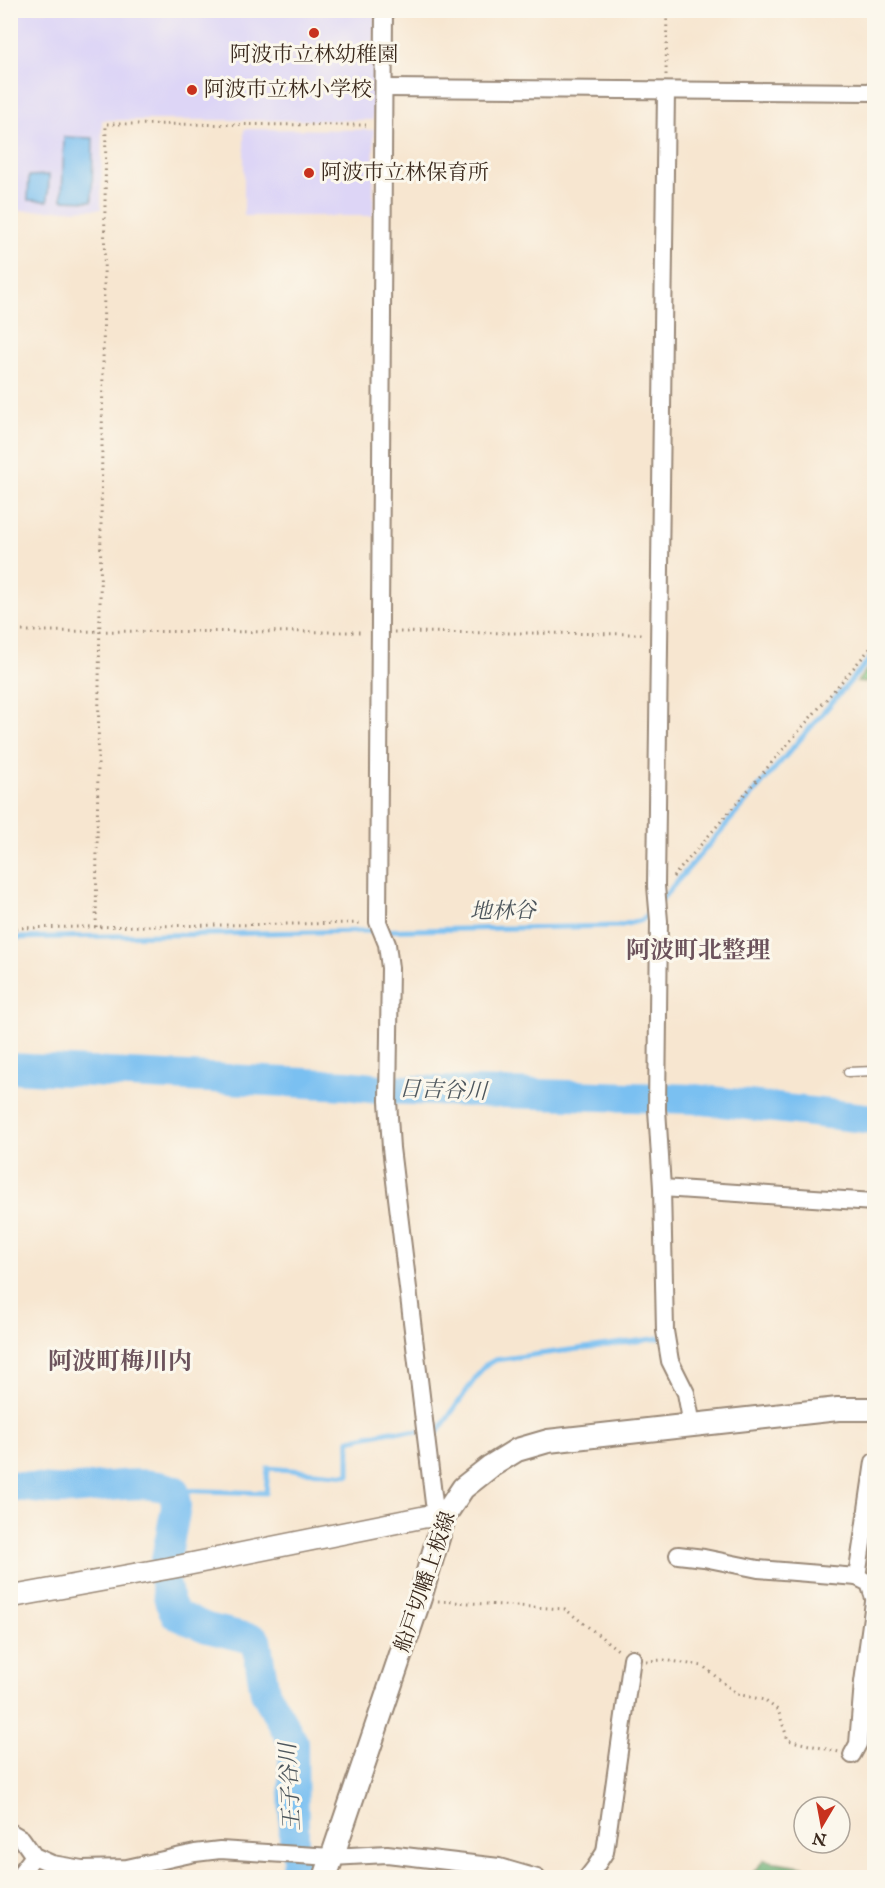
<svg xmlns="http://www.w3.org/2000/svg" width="885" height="1888" font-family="'IM FELL English','Noto Serif JP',serif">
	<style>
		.built { fill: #ddd5f6 }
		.green { fill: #84cb87; stroke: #607a52; stroke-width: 1.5 }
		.forest { fill: #6baf74; stroke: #536c49; stroke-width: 1.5 }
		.water { fill: #7ac0f1; stroke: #5a7588; stroke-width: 1.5 }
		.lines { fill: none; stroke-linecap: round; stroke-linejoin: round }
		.stream { stroke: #7ac0f1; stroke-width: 5 }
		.river { stroke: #7ac0f1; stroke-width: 30 }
		.service-casing { stroke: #987; stroke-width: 11 }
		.minor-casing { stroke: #987; stroke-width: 20 }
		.tertiary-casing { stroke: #987; stroke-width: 24 }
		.secondary-casing { stroke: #987; stroke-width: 26 }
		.path { stroke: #987; stroke-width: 3; stroke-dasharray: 1.5 4.5; stroke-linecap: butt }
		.service { stroke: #fff; stroke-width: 8 }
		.minor { stroke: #fff; stroke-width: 16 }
		.tertiary { stroke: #fff; stroke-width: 21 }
		.secondary { stroke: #fff; stroke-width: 22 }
		.poi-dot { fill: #c8321e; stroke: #fbf7ec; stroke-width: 2 }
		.labels { text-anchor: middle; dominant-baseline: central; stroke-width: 6; stroke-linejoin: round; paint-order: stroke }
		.poi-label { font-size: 21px; fill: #3b2a1e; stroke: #fbf7ec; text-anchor: start }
		.street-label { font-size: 21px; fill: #3b2a1e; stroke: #fbf7ec }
		.water-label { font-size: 22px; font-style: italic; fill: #4e575d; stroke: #fbf7ec }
		.quarter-label { font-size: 24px; font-weight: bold; fill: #6c535c; stroke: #fbf7ec }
	</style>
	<rect width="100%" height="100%" fill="#fbf7ec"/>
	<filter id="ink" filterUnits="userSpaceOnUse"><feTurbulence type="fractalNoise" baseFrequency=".0167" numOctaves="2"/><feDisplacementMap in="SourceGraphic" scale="12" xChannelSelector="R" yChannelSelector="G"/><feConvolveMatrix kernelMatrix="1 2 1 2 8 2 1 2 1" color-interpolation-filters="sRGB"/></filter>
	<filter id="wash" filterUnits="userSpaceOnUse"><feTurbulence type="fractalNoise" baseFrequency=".008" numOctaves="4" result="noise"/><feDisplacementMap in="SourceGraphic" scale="24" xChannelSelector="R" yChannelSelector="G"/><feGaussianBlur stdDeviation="1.35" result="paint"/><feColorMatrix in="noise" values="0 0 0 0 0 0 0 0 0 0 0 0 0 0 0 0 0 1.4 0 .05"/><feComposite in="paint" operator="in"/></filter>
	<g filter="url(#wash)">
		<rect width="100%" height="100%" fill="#f7e6d0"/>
		<g class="built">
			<polygon points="10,11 375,11 375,56 253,56 252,59 375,58 373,120 102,120 101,209 11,211"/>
			<polygon points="244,129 374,130 373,216 244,216"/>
		</g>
		<polygon class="green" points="874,661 874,682 857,682"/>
		<polygon class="forest" points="764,1860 806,1867 807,1877 749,1877"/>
		<g class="water">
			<polygon points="64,137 93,138 92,201 62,200"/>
			<polygon points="49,175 48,201 28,200 29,176"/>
		</g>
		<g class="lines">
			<g class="stream">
				<polyline points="661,900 874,654"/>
				<polyline points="10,938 618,926 642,920 655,906"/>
				<polyline points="431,1433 437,1433 484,1366 495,1360 660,1338"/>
				<polyline points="174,1490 266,1493 268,1468 349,1475 349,1440 391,1431 418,1432"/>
			</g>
			<g class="river">
				<polyline points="10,1068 347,1085 379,1089 694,1099 874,1119"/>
				<path d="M10,1485c14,2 29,4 43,5 38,2 84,-14 121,0l2,17 -10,52"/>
				<polyline points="164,1579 170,1603 176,1615 207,1628 256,1640 265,1692 293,1742 294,1847"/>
				<polyline points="294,1878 297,1862"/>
			</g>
		</g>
	</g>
	<g filter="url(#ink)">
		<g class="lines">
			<g class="service-casing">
				<polyline id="service" points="848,1072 874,1071"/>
			</g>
			<g class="minor-casing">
				<g id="minor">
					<polyline points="384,10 378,922 387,944 390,968 388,1101 391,1148 434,1503 445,1515"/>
					<polyline points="384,88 874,92"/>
					<polyline points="666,91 656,886 659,921 657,1109 662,1188 665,1331 670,1361 686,1393 692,1425"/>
					<polyline points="662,1188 874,1202"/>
					<polyline points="874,1462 857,1577 869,1583 874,1598"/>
					<polyline points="678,1555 704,1558 758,1569 857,1577"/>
					<polyline points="852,1755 858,1744 863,1682 874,1602"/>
					<polyline points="10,1832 22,1839 34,1856 52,1864 82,1869 127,1868 195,1853 220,1850 332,1857 387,1854 499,1867 537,1878"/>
					<polyline points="20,1878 23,1870 34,1856"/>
					<polyline points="587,1878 594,1869 605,1852 632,1658"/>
				</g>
			</g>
			<g class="tertiary-casing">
				<polyline id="tertiary" points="10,1597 175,1567 424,1517 445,1515"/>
			</g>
			<g class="secondary-casing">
				<polyline id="secondary" points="325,1878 420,1598 445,1515 463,1488 491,1466 517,1450 548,1441 838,1409 874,1409"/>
			</g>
			<g class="path">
				<polyline points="666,75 667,10"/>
				<polyline points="10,631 363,632"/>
				<polyline points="394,632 642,634"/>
				<polyline points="673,877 874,644"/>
				<polyline points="96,927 106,124 366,125"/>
				<polyline points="10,928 363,923"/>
				<polyline points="438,1601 565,1609 618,1650"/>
				<polyline points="646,1661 664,1660 703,1666 737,1694 764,1700 778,1710 788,1740 839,1752"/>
			</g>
			<use href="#service" class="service"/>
			<use href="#minor" class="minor"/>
			<use href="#tertiary" class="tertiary"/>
			<use href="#secondary" class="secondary"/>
		</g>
	</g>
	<g class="poi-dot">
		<circle cx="314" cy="33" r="6"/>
		<circle cx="192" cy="90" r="6"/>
		<circle cx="309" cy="173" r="6"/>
	</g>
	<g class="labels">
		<g class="poi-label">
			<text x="314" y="55" text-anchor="middle">阿波市立林幼稚園</text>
			<text x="204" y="90">阿波市立林小学校</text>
			<text x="321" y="173">阿波市立林保育所</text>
		</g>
		<g class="street-label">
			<text transform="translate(426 1582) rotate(-71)">船戸切幡上板線</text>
		</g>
		<g class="water-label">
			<text transform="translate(503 912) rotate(-1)">地林谷</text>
			<text transform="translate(443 1091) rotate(2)">日吉谷川</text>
			<text transform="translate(291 1787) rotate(-93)">王子谷川</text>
		</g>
		<g class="quarter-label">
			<text x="698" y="951">阿波町北整理</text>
			<text x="120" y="1362">阿波町梅川内</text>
		</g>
	</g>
	<rect width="885" height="1888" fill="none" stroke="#fbf7ec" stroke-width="36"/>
	<g transform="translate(822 1825) rotate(190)"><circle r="28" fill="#fbf7ec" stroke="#aea59a" stroke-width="1.5"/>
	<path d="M0-4.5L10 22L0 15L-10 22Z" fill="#c8321e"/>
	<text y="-9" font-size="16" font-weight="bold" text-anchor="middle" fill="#3b2a1e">N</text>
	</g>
</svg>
